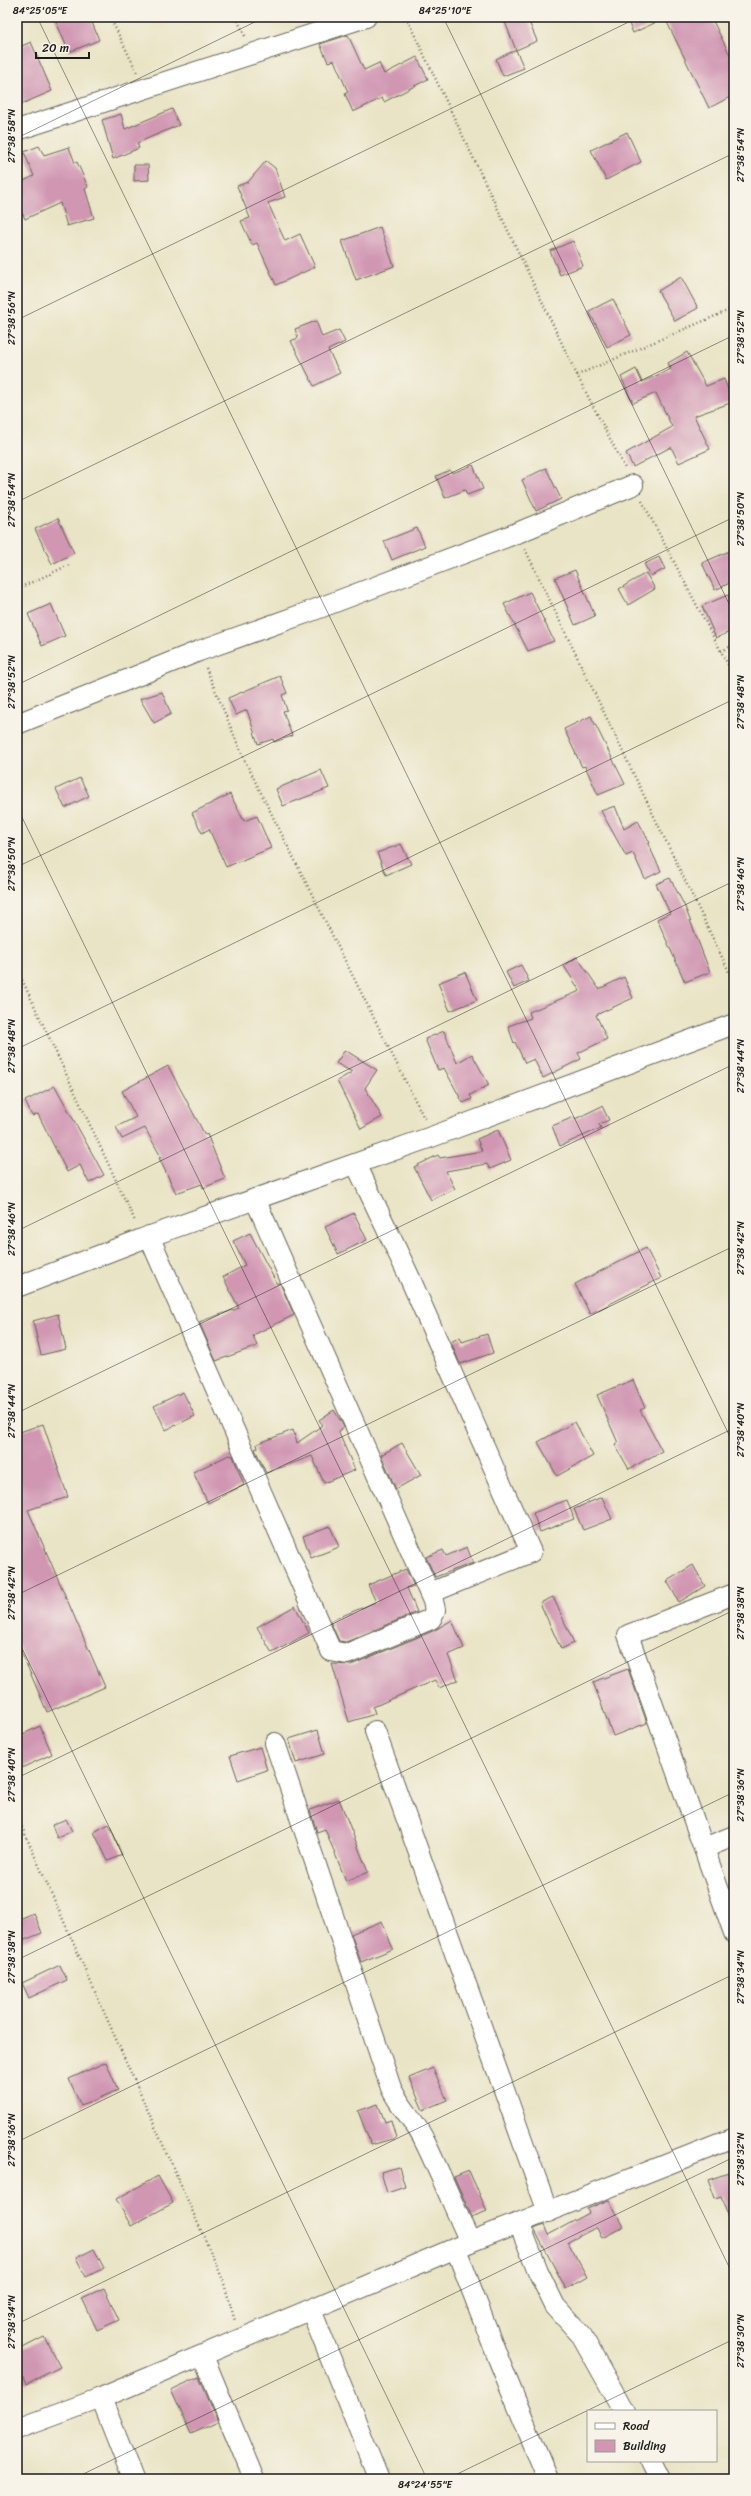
<svg xmlns="http://www.w3.org/2000/svg" width="751" height="2496" font-family="Sriracha,sans-serif">
	<style>
		.building { fill: #d096b2 }
		.lines { fill: none; stroke-linecap: round; stroke-linejoin: round }
		.minor-casing { stroke: #646257; stroke-width: 22 }
		.path { stroke: #646257; stroke-width: 2.5; stroke-dasharray: 1 3; stroke-linecap: butt }
		.minor { stroke: #fff; stroke-width: 20 }
		.ticks { fill: none; stroke: #1c1c1c; stroke-width: 1; stroke-opacity: 0.45 }
		.neatline { fill: none; stroke: #1c1c1c; stroke-width: 1.5 }
		.ticks-label { font-size: 10px; text-anchor: middle; fill: #1c1c1c }
	</style>
	<rect width="100%" height="100%" fill="#f7f3e8"/>
	<filter id="ink" filterUnits="userSpaceOnUse"><feTurbulence type="fractalNoise" baseFrequency=".025" numOctaves="2"/><feDisplacementMap in="SourceGraphic" scale="8" xChannelSelector="R" yChannelSelector="G"/><feConvolveMatrix kernelMatrix="1 2 1 2 8 2 1 2 1" color-interpolation-filters="sRGB"/></filter>
	<filter id="wash" filterUnits="userSpaceOnUse"><feTurbulence type="fractalNoise" baseFrequency=".012" numOctaves="4" result="noise"/><feDisplacementMap in="SourceGraphic" scale="16" xChannelSelector="R" yChannelSelector="G"/><feGaussianBlur stdDeviation="0.9" result="paint"/><feColorMatrix in="noise" values="0 0 0 0 0 0 0 0 0 0 0 0 0 0 0 0 0 1.4 0 .05"/><feComposite in="paint" operator="in"/></filter>
	<g filter="url(#wash)">
		<rect width="100%" height="100%" fill="#e9e4c5"/>
		<g id="blocks">
			<g class="building">
				<polygon points="54,17 90,17 99,40 69,52"/>
				<polygon points="503,17 527,17 537,41 516,50"/>
				<polygon points="626,17 711,17 734,63 734,95 709,108 665,18 633,33"/>
				<polygon points="348,35 364,70 379,63 384,74 417,57 428,79 384,102 382,98 353,112 345,94 348,92 334,60 328,62 320,44"/>
				<polygon points="31,42 52,91 17,106 17,48"/>
				<polygon points="516,50 524,68 503,76 496,59"/>
				<polygon points="172,109 179,125 137,143 139,148 113,159 102,120 121,114 125,129"/>
				<polygon points="627,132 641,162 606,180 591,150"/>
				<polygon points="39,146 44,155 69,147 75,163 77,162 88,187 85,189 94,218 67,226 60,203 25,219 17,202 17,184 34,176 24,152"/>
				<polygon points="266,161 275,168 285,197 268,203 285,241 300,234 315,267 276,285 257,243 252,245 241,221 250,218 237,186 248,182"/>
				<polygon points="134,165 148,165 149,180 134,181"/>
				<polygon points="380,227 394,266 356,280 342,241"/>
				<polygon points="573,241 583,266 560,275 550,251"/>
				<polygon points="681,277 698,308 675,321 658,291"/>
				<polygon points="613,299 631,335 607,347 589,311"/>
				<polygon points="316,321 322,337 339,330 345,342 328,350 340,373 314,386 291,341 298,338 295,329"/>
				<polygon points="687,352 706,386 724,379 733,402 694,416 710,449 679,463 671,447 633,467 626,453 672,427 656,393 633,403 621,377 636,369 642,382 671,369 668,363"/>
				<polygon points="473,465 483,489 467,495 465,490 445,498 436,476 450,470 452,473"/>
				<polygon points="546,468 561,499 536,511 522,480"/>
				<polygon points="58,518 74,553 52,564 35,529"/>
				<polygon points="417,528 425,546 392,560 384,541"/>
				<polygon points="734,549 734,581 715,590 702,563"/>
				<polygon points="659,557 665,569 651,576 644,564"/>
				<polygon points="575,570 595,616 575,625 555,578"/>
				<polygon points="646,573 655,589 628,605 619,589"/>
				<polygon points="530,592 554,641 528,651 504,604"/>
				<polygon points="728,595 734,608 734,630 716,638 702,606"/>
				<polygon points="51,604 65,636 42,646 28,614"/>
				<polygon points="280,676 287,693 282,695 287,710 283,711 292,736 274,742 273,739 258,744 247,710 236,715 228,698"/>
				<polygon points="162,692 171,714 154,723 140,699"/>
				<polygon points="591,716 625,784 598,795 585,766 582,767 564,729"/>
				<polygon points="321,770 329,788 283,806 276,789"/>
				<polygon points="80,778 89,796 65,808 56,789"/>
				<polygon points="230,794 244,821 257,816 271,848 226,867 209,829 202,833 192,813"/>
				<polygon points="615,806 624,829 638,821 650,843 648,844 661,871 645,879 633,853 626,856 601,811"/>
				<polygon points="401,844 411,864 386,875 377,853"/>
				<polygon points="670,878 685,907 710,972 685,982 657,919 670,913 656,884"/>
				<polygon points="577,957 599,989 624,977 633,998 596,1015 607,1039 578,1053 581,1059 543,1078 534,1059 525,1063 515,1042 514,1043 508,1026 531,1018 529,1012 580,991 564,966"/>
				<polygon points="521,965 529,981 514,988 506,972"/>
				<polygon points="465,972 477,1000 450,1011 438,983"/>
				<polygon points="444,1031 457,1063 472,1054 489,1085 470,1095 472,1099 463,1103 444,1068 438,1070 425,1039"/>
				<polygon points="345,1050 377,1070 365,1088 382,1117 361,1129 337,1081 352,1072 336,1063"/>
				<polygon points="168,1066 205,1135 207,1134 225,1179 203,1188 202,1184 176,1193 159,1158 161,1157 145,1128 122,1139 116,1127 136,1117 122,1091"/>
				<polygon points="55,1086 104,1175 89,1183 80,1165 67,1172 38,1114 32,1116 25,1101"/>
				<polygon points="602,1106 609,1120 599,1124 601,1128 560,1146 552,1126 574,1117 575,1119"/>
				<polygon points="498,1130 511,1160 490,1169 487,1164 446,1171 455,1189 431,1200 414,1167 438,1155 440,1158 482,1151 477,1139"/>
				<polygon points="354,1213 367,1240 338,1254 325,1227"/>
				<polygon points="250,1233 277,1284 280,1283 294,1315 253,1335 257,1346 216,1361 199,1322 239,1308 223,1277 245,1265 233,1241"/>
				<polygon points="646,1248 661,1278 590,1314 575,1284"/>
				<polygon points="58,1314 66,1349 41,1355 33,1321"/>
				<polygon points="487,1334 493,1353 460,1364 451,1342 460,1337 462,1342"/>
				<polygon points="633,1380 645,1408 640,1410 662,1451 629,1469 615,1445 618,1443 597,1395"/>
				<polygon points="183,1392 195,1416 166,1430 154,1406"/>
				<polygon points="334,1410 344,1427 338,1431 355,1470 324,1483 312,1456 266,1473 255,1449 258,1448 257,1444 293,1430 297,1443 323,1425 319,1420"/>
				<polygon points="575,1422 593,1456 557,1476 538,1442"/>
				<polygon points="43,1424 68,1497 28,1510 105,1687 47,1712 17,1642 17,1433"/>
				<polygon points="402,1443 421,1475 396,1489 381,1455"/>
				<polygon points="229,1455 233,1456 244,1485 208,1503 193,1472"/>
				<polygon points="602,1497 612,1519 583,1530 574,1509"/>
				<polygon points="567,1500 574,1519 540,1532 533,1513"/>
				<polygon points="330,1526 339,1547 311,1558 303,1536"/>
				<polygon points="467,1547 473,1563 435,1577 426,1557 443,1550 446,1556"/>
				<polygon points="693,1565 705,1586 679,1602 667,1581"/>
				<polygon points="406,1569 414,1586 407,1588 417,1612 346,1642 339,1641 330,1621 376,1602 368,1585"/>
				<polygon points="553,1597 574,1643 561,1649 540,1603"/>
				<polygon points="295,1606 309,1633 272,1653 257,1627"/>
				<polygon points="452,1620 464,1648 448,1655 458,1680 439,1688 435,1680 373,1707 375,1714 349,1722 332,1664 351,1665 435,1630"/>
				<polygon points="628,1669 647,1723 613,1736 593,1682"/>
				<polygon points="40,1726 52,1754 17,1770 17,1737"/>
				<polygon points="318,1730 325,1754 296,1763 289,1739"/>
				<polygon points="260,1747 267,1770 238,1780 230,1756"/>
				<polygon points="339,1799 368,1872 346,1881 325,1829 317,1832 310,1810"/>
				<polygon points="66,1819 72,1831 57,1838 52,1825"/>
				<polygon points="109,1824 122,1855 108,1861 94,1832"/>
				<polygon points="34,1913 42,1933 17,1943 17,1920"/>
				<polygon points="382,1921 393,1949 361,1962 351,1934"/>
				<polygon points="60,1965 67,1980 29,1998 22,1983"/>
				<polygon points="106,2062 118,2090 81,2106 69,2079"/>
				<polygon points="433,2068 447,2100 423,2110 409,2078"/>
				<polygon points="378,2104 385,2122 391,2120 396,2138 371,2145 358,2111"/>
				<polygon points="399,2167 405,2187 387,2193 381,2172"/>
				<polygon points="469,2171 487,2211 472,2217 454,2177"/>
				<polygon points="734,2171 734,2227 733,2227 721,2197 715,2199 708,2180"/>
				<polygon points="158,2176 173,2203 131,2226 116,2199"/>
				<polygon points="609,2200 623,2227 602,2238 597,2227 568,2242 587,2277 566,2289 534,2229 544,2225 548,2235 589,2213 587,2209"/>
				<polygon points="94,2249 104,2268 86,2277 76,2258"/>
				<polygon points="104,2288 119,2320 97,2330 82,2298"/>
				<polygon points="44,2337 60,2367 26,2384 17,2366 17,2351"/>
				<polygon points="199,2377 218,2422 191,2434 171,2390"/>
			</g>
		</g>
	</g>
	<g filter="url(#ink)">
		<use href="#blocks" fill-opacity="0" stroke="#646257" stroke-width="1"/>
		<g class="lines">
			<g class="minor-casing">
				<g id="minor">
					<polyline points="17,130 366,17"/>
					<polyline points="17,724 199,651 306,613 517,533 633,485"/>
					<polyline points="356,1164 408,1274 531,1552 430,1593"/>
					<polyline points="149,1236 331,1651 347,1654 431,1619 435,1610 433,1601 255,1199"/>
					<polyline points="17,1287 142,1239 434,1136 734,1024"/>
					<polyline points="734,1594 628,1635 734,1933"/>
					<polyline points="375,1731 548,2212"/>
					<path d="M275,1743l116,345c9,19 25,34 34,54 16,33 30,67 45,100"/>
					<polyline points="704,1848 734,1836"/>
					<polyline points="519,2223 538,2271 555,2306 582,2336 624,2411"/>
					<polyline points="456,2249 500,2363 548,2479"/>
					<polyline points="311,2310 379,2479"/>
					<polyline points="203,2356 254,2479"/>
					<polyline points="101,2398 133,2479"/>
					<polyline points="17,2429 101,2398 470,2242 734,2138"/>
					<polyline points="651,2461 660,2479"/>
				</g>
			</g>
			<g class="path">
				<polyline points="110,17 137,72"/>
				<polyline points="236,17 245,36"/>
				<polyline points="406,17 577,375 625,468"/>
				<polyline points="577,375 734,308"/>
				<polyline points="642,501 734,676"/>
				<polyline points="525,549 734,982"/>
				<polyline points="17,589 69,565"/>
				<polyline points="721,651 734,645"/>
				<polyline points="206,668 244,759 425,1120"/>
				<polyline points="17,969 135,1221"/>
				<polyline points="17,1816 223,2280 235,2321"/>
			</g>
			<use href="#minor" class="minor"/>
		</g>
	</g>
	<path class="ticks" d="M37,17l697,1428M443,17l291,597M17,138l248,-121M17,320l622,-303M17,502l717,-349M17,685l717,-350M17,807l717,1470M17,867l717,-350M17,1049l717,-350M17,1231l717,-350M17,1413l717,-349M17,1595l717,-349M17,1638l410,841M17,1778l717,-350M17,1960l717,-350M17,2142l717,-350M17,2324l717,-350M17,2470l4,9M73,2479l661,-322M447,2479l287,-140"/>
	<rect width="751" height="2496" fill="none" stroke="#f7f3e8" stroke-width="44"/>
	<rect x="587" y="2410" width="130" height="52" fill="#f7f3e8" stroke="#9f9d96"/>
	<rect x="595" y="2423" width="20" height="6" fill="#ffffff" stroke="#9f9d96"/>
	<text x="623" y="2430" font-size="12" fill="#1c1c1c">Road</text>
	<rect x="595" y="2440" width="20" height="12" fill="#d096b2" stroke="#9f9d96"/>
	<text x="623" y="2450" font-size="12" fill="#1c1c1c">Building</text>
	<path d="M36 52v6h53v-6" fill="none" stroke="#1c1c1c" stroke-width="2"/>
	<text x="42" y="52" font-size="12" fill="#1c1c1c" stroke="#f7f3e8" stroke-width="3" paint-order="stroke">20 m</text>
	<rect x="22" y="22" width="707" height="2452" class="neatline"/>
	<g class="ticks-label">
		<text x="40" y="14">84°25'05"E</text>
		<text x="445" y="14">84°25'10"E</text>
		<text transform="translate(11 136) rotate(-90)" y="4">27°38'58"N</text>
		<text transform="translate(740 155) rotate(-90)" y="4">27°38'54"N</text>
		<text transform="translate(11 318) rotate(-90)" y="4">27°38'56"N</text>
		<text transform="translate(740 337) rotate(-90)" y="4">27°38'52"N</text>
		<text transform="translate(11 500) rotate(-90)" y="4">27°38'54"N</text>
		<text transform="translate(740 519) rotate(-90)" y="4">27°38'50"N</text>
		<text transform="translate(11 682) rotate(-90)" y="4">27°38'52"N</text>
		<text transform="translate(740 702) rotate(-90)" y="4">27°38'48"N</text>
		<text transform="translate(11 864) rotate(-90)" y="4">27°38'50"N</text>
		<text transform="translate(740 884) rotate(-90)" y="4">27°38'46"N</text>
		<text transform="translate(11 1046) rotate(-90)" y="4">27°38'48"N</text>
		<text transform="translate(740 1066) rotate(-90)" y="4">27°38'44"N</text>
		<text transform="translate(11 1229) rotate(-90)" y="4">27°38'46"N</text>
		<text transform="translate(740 1248) rotate(-90)" y="4">27°38'42"N</text>
		<text transform="translate(11 1411) rotate(-90)" y="4">27°38'44"N</text>
		<text transform="translate(740 1430) rotate(-90)" y="4">27°38'40"N</text>
		<text transform="translate(11 1593) rotate(-90)" y="4">27°38'42"N</text>
		<text transform="translate(740 1613) rotate(-90)" y="4">27°38'38"N</text>
		<text transform="translate(11 1775) rotate(-90)" y="4">27°38'40"N</text>
		<text transform="translate(740 1795) rotate(-90)" y="4">27°38'36"N</text>
		<text transform="translate(11 1957) rotate(-90)" y="4">27°38'38"N</text>
		<text transform="translate(740 1977) rotate(-90)" y="4">27°38'34"N</text>
		<text transform="translate(11 2140) rotate(-90)" y="4">27°38'36"N</text>
		<text transform="translate(740 2159) rotate(-90)" y="4">27°38'32"N</text>
		<text transform="translate(11 2322) rotate(-90)" y="4">27°38'34"N</text>
		<text transform="translate(740 2341) rotate(-90)" y="4">27°38'30"N</text>
		<text x="425" y="2488">84°24'55"E</text>
	</g>
</svg>
